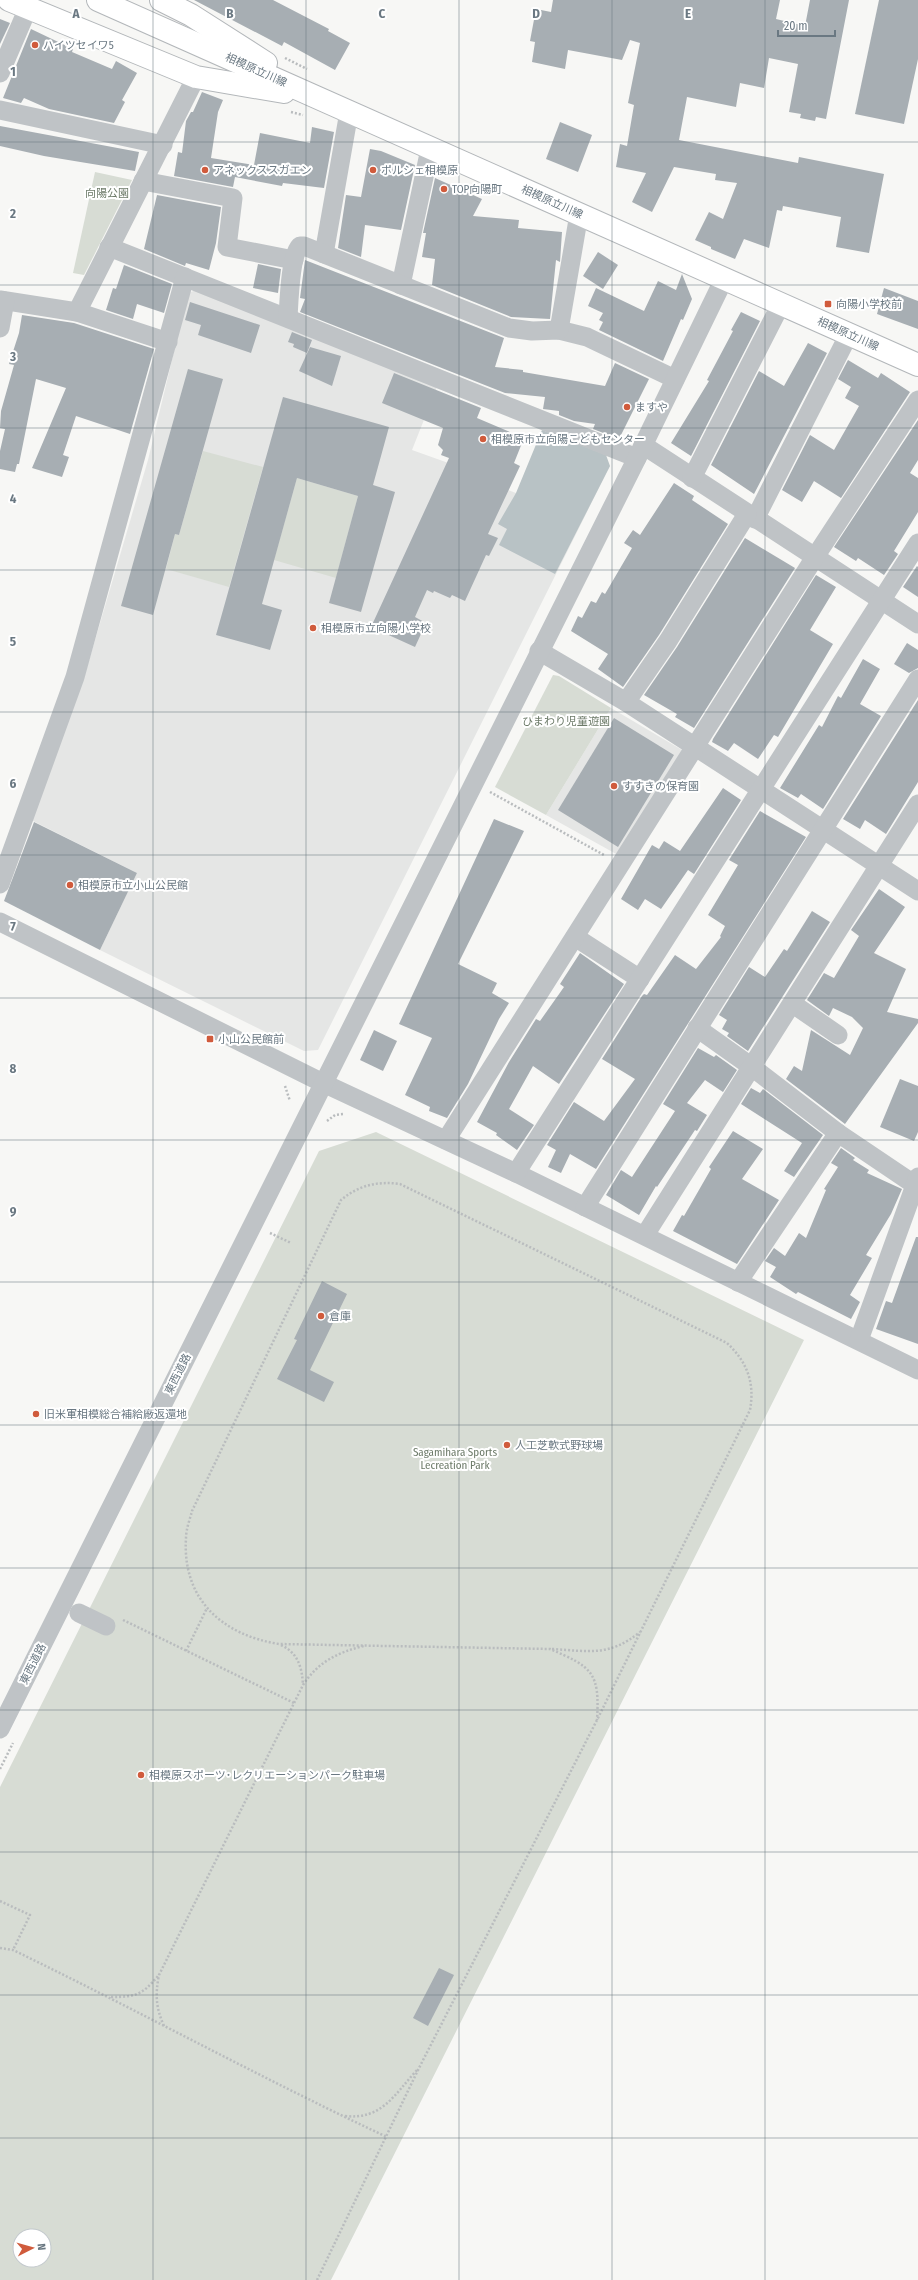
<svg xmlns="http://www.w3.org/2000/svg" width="918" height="2280" font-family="'Fira Sans Condensed','Noto Sans JP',sans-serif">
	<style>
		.built { fill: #e5e6e5 }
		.green { fill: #d7dcd4; fill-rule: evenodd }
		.water { fill: #b8c2c5 }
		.building { fill: #a7aeb3 }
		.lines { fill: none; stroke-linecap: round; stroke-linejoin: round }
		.major-casing { stroke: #b3b7ba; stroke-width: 24 }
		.path { stroke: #b9bcbe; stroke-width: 2.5; stroke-dasharray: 2 2; stroke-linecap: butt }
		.minor { stroke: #bfc3c6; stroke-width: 19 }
		.major { stroke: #fff; stroke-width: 22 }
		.grid { fill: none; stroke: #6a7882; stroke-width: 1; stroke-opacity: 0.55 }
		.poi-dot { fill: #d05b3c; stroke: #fff; stroke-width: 1.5 }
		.labels { text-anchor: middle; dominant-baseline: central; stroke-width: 4; stroke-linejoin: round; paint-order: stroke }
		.poi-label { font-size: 11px; fill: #6a7882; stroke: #fff; text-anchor: start }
		.street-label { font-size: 11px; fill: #6a7882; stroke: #fff }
		.park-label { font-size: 11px; fill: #6c7a68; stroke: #fff }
		.grid-label { font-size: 13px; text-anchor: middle; font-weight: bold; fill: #6a7882; stroke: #fff; stroke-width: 4; stroke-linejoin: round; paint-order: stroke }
	</style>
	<rect width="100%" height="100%" fill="#f7f7f5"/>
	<g class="built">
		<polygon points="196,290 437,387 412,450 468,470 467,474 516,493 610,466 318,1050 304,1051 100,950 137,873 31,820 83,681 148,460 188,293"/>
		<polygon points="611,708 682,750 618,855 546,815"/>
	</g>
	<g class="green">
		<polygon points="95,172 132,180 84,275 73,273"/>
		<polygon points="203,451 263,467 229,587 166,569 175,534 179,535"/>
		<polygon points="297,478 358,496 336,578 274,560"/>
		<polygon points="553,675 559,676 611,708 546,815 495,787"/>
		<path d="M376,1132l428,208 -473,940h-331v-493l319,-636zM20,2236h24v24h-24z"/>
	</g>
	<polygon class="water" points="542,430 606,455 610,466 555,574 499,545 507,529 498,524 516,493"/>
	<g class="building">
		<polygon points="194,0 273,0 329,29 328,31 350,43 335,70 284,42 282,46"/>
		<polygon points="553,0 780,0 776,19 805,26 810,0 849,0 826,119 816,117 815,121 800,118 801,114 789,112 798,64 769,58 764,88 740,83 736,107 687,97 679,140 798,163 799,157 884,174 869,253 836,247 841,217 783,206 782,211 777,210 769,248 744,239 735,259 711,249 711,247 695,240 709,212 723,219 737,183 715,180 716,174 674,167 652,212 632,202 646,173 616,167 620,144 627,146 634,105 628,103 640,43 630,40 622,60 568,50 565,69 532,62 535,42 530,41 536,9 551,12"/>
		<polygon points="879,0 918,0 918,59 904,124 855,114"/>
		<polygon points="0,19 10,23 0,44"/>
		<polygon points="31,29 73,49 72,52 112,69 116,61 137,73 122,100 125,102 114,123 49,109 24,98 21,103 3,98"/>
		<polygon points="202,92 223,100 218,112 211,158 254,165 260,133 310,143 312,127 334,132 324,188 283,183 282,186 235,177 233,187 174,176 178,152 182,153 186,121 191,112 193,112"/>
		<polygon points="560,122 592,135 578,172 546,159"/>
		<polygon points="0,126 139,152 135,171 44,156 0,146"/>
		<polygon points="370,149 381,151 415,165 401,230 365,225 361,257 338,248 346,195 361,197"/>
		<polygon points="435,178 482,199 473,216 519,220 518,228 562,232 560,262 556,260 550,319 511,317 432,285 435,259 422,257 426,233 423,233"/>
		<polygon points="157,195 221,207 216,243 209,270 186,263 185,266 144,249"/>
		<polygon points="598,252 618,265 603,289 583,276"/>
		<polygon points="305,260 504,338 495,367 523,370 523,372 605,386 615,363 649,379 619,439 593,429 595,424 574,421 559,415 559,411 543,409 545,397 505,393 300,312 305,299 300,298"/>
		<polygon points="258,264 281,269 278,293 253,288"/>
		<polygon points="124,265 172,284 164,313 137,304 133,319 106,310 113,288 116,289"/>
		<polygon points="682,274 692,299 683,320 681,319 663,361 599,330 603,322 599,320 603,313 588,306 596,288 644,311 658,281 676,290"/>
		<polygon points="884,288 918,301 918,329 877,314"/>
		<polygon points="190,302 260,325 251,353 198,335 201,325 185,320"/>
		<polygon points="741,312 760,321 691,456 671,443 709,381 707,380 733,331 731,330"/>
		<polygon points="22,315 74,323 154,349 130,434 76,416 63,455 69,457 62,477 32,468 66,388 36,379 19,464 17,464 15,472 0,469 0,451 5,429 0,428 1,411 14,365 9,364 19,333"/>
		<polygon points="292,332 312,340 307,353 293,347 294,344 288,342"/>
		<polygon points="808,343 827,353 754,494 711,465 759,371 784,386"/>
		<polygon points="310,347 341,356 332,386 299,371"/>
		<polygon points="848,360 878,378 881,373 910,392 841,498 814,481 802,502 782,490 810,435 834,450 859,406 845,398 851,387 838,379"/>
		<polygon points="188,369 223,379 179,535 175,534 153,615 121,606"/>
		<polygon points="394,373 481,408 477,418 524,438 514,463 520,466 488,534 498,538 489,556 486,555 465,601 452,595 450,598 434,591 433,593 427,590 415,617 426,623 415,647 371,627 449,458 441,455 443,450 438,445 443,428 382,403"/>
		<polygon points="283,397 389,427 373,485 395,492 361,612 329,603 358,496 297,478 262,604 282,610 270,650 216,635"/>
		<polygon points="918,420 918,460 910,473 918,478 918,512 894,551 898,554 884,575 858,558 856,561 834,547"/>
		<polygon points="674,483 694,496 692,500 728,524 659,635 623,687 598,669 608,654 571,631 578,616 582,618 591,601 596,603 602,592 605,594 632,548 624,543 633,530 640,535"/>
		<polygon points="745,538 795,568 694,728 675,717 677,714 644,695 677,647"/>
		<polygon points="917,566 918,567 918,597 903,587"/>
		<polygon points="816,575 836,587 810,630 833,644 778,737 774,735 758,759 734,743 728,751 712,742 713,739"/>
		<polygon points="907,643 918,650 918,668 909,673 894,664"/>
		<polygon points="863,659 880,669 860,704 881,716 823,809 801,794 798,798 780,788 819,725 822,727 838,696 841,698"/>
		<polygon points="918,700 918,782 886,834 865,820 860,829 843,819"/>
		<polygon points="614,718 674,755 618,847 558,810"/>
		<polygon points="723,788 741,800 694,874 688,870 661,909 645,899 638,910 621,899 652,845 659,849 664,841 680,851"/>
		<polygon points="760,811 806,837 596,1169 570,1154 561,1173 548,1167 556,1150 547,1145 574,1102 604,1121 635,1079 602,1059 642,996 644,994 647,995 675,955 696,969 721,937 720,936 725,926 708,915 738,865 729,860"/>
		<polygon points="494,819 524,831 458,964 497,983 492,993 509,1003 499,1019 468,1084 447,1118 429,1111 430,1107 405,1095 432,1038 399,1024"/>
		<polygon points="34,822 137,873 100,950 4,901"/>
		<polygon points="879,889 905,907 874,953 906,969 887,1012 918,1019 918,1023 845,1124 786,1079 794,1066 802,1071 811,1030 850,1055 863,1028 852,1017 833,1008 829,1016 807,1000 824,973 834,978 859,936 851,930"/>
		<polygon points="812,911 830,922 748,1051 727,1036 729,1033 722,1029 727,1020 719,1015 749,967 765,977 784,949 787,951"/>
		<polygon points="580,953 624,984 559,1084 533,1066 509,1109 534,1125 517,1150 496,1135 497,1133 477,1122 509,1062 536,1019 540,1021 564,987 560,984"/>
		<polygon points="374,1030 397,1041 383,1071 360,1060"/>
		<polygon points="698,1048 714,1057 716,1055 737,1070 723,1092 705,1080 687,1103 707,1115 697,1131 695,1130 657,1187 656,1186 639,1215 606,1195 621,1170 632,1177 675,1111 663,1104"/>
		<polygon points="900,1079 918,1086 918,1132 914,1141 880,1127"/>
		<polygon points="751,1088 760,1093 763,1089 823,1135 794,1177 784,1171 802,1143 741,1104"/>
		<polygon points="733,1131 763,1149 742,1179 779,1200 737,1264 673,1231 682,1215 684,1216 711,1169 709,1167"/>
		<polygon points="841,1148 855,1158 853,1160 869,1170 867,1173 902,1189 891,1214 866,1255 872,1258 850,1295 860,1302 851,1319 798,1292 796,1294 770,1277 776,1267 765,1261 774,1248 785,1256 799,1233 806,1238 826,1190 824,1189 838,1167 831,1163"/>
		<polygon points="916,1237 918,1237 918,1344 876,1329 886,1301 892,1303"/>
		<polygon points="322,1281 347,1294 310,1370 334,1382 324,1402 277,1379 297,1340 294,1339"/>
		<polygon points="439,1968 454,1975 428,2026 413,2018"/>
	</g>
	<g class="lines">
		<g class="major-casing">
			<g id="major">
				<polyline points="9,0 196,77 284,92"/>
				<polyline points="98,0 918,365"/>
				<polyline points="161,0 191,15 266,63"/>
			</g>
		</g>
		<g class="path">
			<polyline points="285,58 307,69"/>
			<polyline points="291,112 303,115"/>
			<polyline points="490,792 604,855"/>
			<polyline points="285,1086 290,1101"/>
			<polyline points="327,1121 335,1115 344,1114"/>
			<polyline points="270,1233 291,1243"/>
			<polyline points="123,1620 294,1703"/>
			<path d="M281,1645c17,8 21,22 22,40"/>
			<path d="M552,1649c37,2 57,8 88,-17"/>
			<polyline points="186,1651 207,1608"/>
			<polyline points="0,1769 13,1743"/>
			<polyline points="0,1901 30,1915 13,1950"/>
			<path d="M0,1948l13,2c126,61 248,128 374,187"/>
			<path d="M111,1997c25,0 31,-2 47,-21"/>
			<path d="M164,2026c-8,-18 -9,-31 -5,-51l144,-290c15,-23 35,-33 61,-39"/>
			<path d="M345,2116c37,4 49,-21 72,-46"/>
			<path d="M317,2280l102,-212 178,-348 153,-310c5,-28 -3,-48 -23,-67l-327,-159c-22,-3 -41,1 -59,16l-149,311c-2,8 -6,18 -6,27 -4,61 36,97 93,106l271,5c42,18 50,23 47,71"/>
		</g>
		<g class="minor">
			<polyline points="0,73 28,8"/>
			<polyline points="0,110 163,145"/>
			<polyline points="143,181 233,198 227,247 294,260"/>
			<polyline points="109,247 637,458"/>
			<polyline points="324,254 349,112"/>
			<polyline points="401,285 430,149"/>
			<polyline points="0,300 77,312 168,342"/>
			<polyline points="77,312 196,77"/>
			<path d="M288,318c1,-15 2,-62 12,-72h4l205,82 23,3 27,-1 28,7 88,42"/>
			<polyline points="0,328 5,301"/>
			<polyline points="559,330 579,214"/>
			<polyline points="643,445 918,624"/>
			<polyline points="692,478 781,304"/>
			<polyline points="755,519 849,334"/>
			<polyline points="539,651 626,702 918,891"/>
			<polyline points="626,702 668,641 747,514"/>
			<polyline points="0,884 75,677 185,277"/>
			<polyline points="0,922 323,1083 516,1173 918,1370"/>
			<polyline points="575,937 640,979"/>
			<polyline points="793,1004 838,1035"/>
			<polyline points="697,1028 752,1067 838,1133 915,1185"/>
			<polyline points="446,1140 815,557 918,400"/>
			<polyline points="516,1173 918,543"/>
			<polyline points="585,1207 918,679"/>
			<polyline points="645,1235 918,804"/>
			<polyline points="738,1282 838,1133"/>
			<polyline points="859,1340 918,1177"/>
			<polyline points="79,1613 106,1626"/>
			<polyline points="0,1729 637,458 724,279"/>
		</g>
		<use href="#major" class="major"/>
	</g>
	<path class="grid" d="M153,0v2280M306,0v2280M459,0v2280M612,0v2280M765,0v2280M0,142h918M0,285h918M0,428h918M0,570h918M0,712h918M0,855h918M0,998h918M0,1140h918M0,1282h918M0,1425h918M0,1568h918M0,1710h918M0,1852h918M0,1995h918M0,2138h918"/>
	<g class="poi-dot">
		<circle cx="35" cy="45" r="4"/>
		<circle cx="205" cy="170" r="4"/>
		<circle cx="373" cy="170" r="4"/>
		<circle cx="444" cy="189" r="4"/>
		<rect x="824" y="300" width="8" height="8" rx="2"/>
		<circle cx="627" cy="407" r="4"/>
		<circle cx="483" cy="439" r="4"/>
		<circle cx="313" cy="628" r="4"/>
		<circle cx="614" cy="786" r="4"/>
		<circle cx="70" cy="885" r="4"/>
		<rect x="206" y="1035" width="8" height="8" rx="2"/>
		<circle cx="321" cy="1316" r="4"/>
		<circle cx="36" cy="1414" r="4"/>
		<circle cx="507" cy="1445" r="4"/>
		<circle cx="141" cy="1775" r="4"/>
	</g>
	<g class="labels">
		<g class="poi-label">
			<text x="43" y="45">ハイツセイワ5</text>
			<text x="213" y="170">アネックススガエン</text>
			<text x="381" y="170">ポルシェ相模原</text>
			<text x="452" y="189">TOP向陽町</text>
			<text x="836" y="304">向陽小学校前</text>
			<text x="635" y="407">ますや</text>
			<text x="491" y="439">相模原市立向陽こどもセンター</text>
			<text x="321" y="628">相模原市立向陽小学校</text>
			<text x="622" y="786">すすきの保育園</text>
			<text x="78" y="885">相模原市立小山公民館</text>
			<text x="218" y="1039">小山公民館前</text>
			<text x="329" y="1316">倉庫</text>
			<text x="44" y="1414">旧米軍相模総合補給廠返還地</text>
			<text x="515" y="1445">人工芝軟式野球場</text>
			<text x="149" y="1775">相模原スポーツ･レクリエーションパーク駐車場</text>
		</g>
		<g class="street-label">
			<text transform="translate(256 70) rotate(24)">相模原立川線</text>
			<text transform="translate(552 202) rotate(24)">相模原立川線</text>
			<text transform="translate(848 334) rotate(24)">相模原立川線</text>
			<text transform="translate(178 1374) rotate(-63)">東西道路</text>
			<text transform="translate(33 1664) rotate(-63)">東西道路</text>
		</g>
		<g class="park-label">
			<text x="107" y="193">向陽公園</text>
			<text x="566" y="721">ひまわり児童遊園</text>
			<text x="455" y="1452">Sagamihara Sports<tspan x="455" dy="13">Lecreation Park</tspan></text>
		</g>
	</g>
	<g class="grid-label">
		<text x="76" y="18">A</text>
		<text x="230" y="18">B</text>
		<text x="382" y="18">C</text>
		<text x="536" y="18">D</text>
		<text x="688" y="18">E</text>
		<text x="13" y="76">1</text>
		<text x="13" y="218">2</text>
		<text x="13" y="361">3</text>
		<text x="13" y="503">4</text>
		<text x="13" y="646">5</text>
		<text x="13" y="788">6</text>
		<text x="13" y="931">7</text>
		<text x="13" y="1073">8</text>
		<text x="13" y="1216">9</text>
	</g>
	<g transform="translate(32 2248) rotate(84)"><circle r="19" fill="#ffffff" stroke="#c3c9cd"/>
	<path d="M0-3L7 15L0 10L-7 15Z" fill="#d05b3c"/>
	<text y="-6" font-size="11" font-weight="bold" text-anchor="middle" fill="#6a7882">N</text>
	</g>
	<path d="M778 30v6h57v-6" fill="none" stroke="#6a7882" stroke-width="2"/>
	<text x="784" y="30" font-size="12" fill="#6a7882" stroke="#ffffff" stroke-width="3" paint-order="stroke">20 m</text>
</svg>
